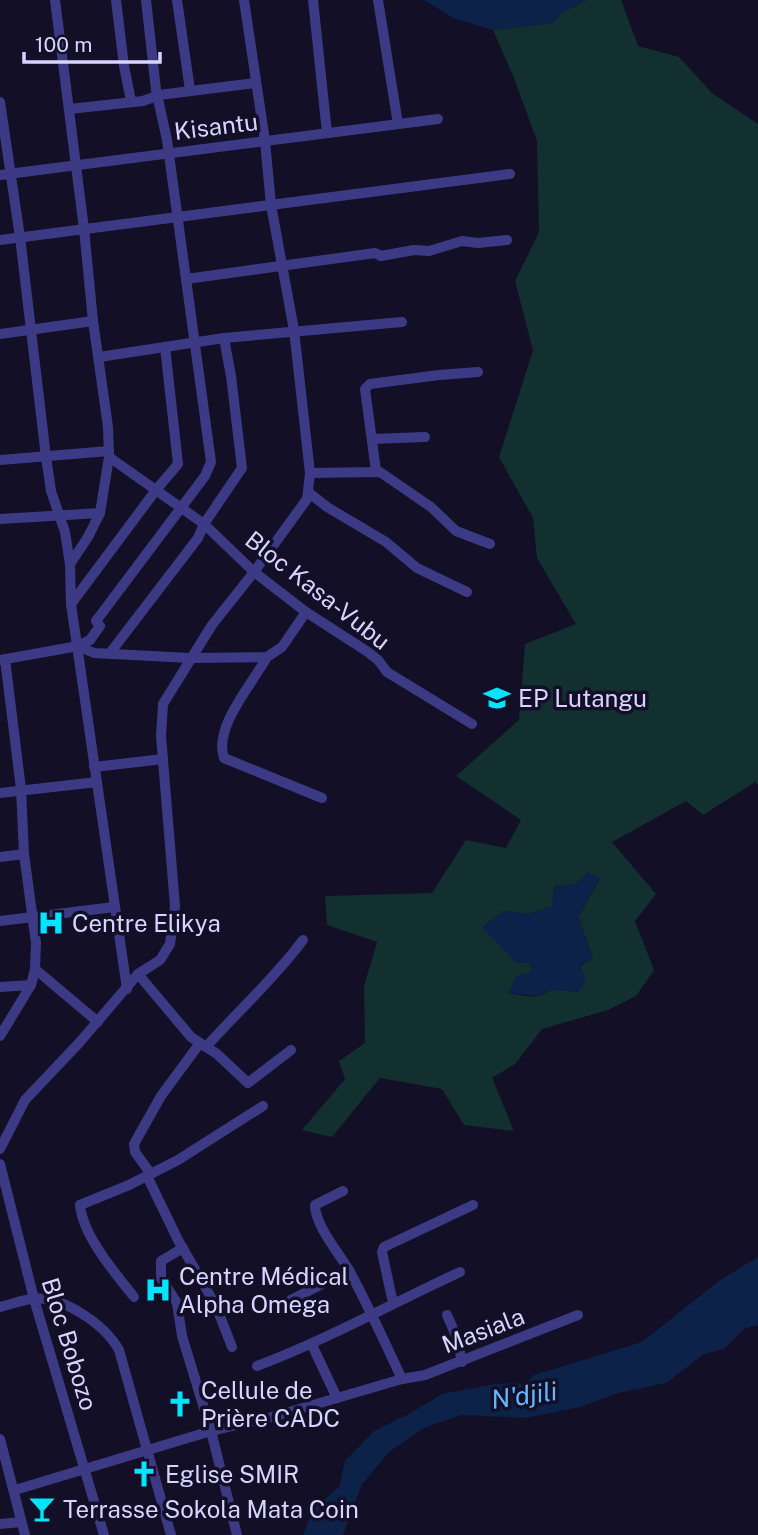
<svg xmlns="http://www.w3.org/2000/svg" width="758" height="1535" font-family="'Public Sans',sans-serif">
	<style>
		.green { fill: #12302f; fill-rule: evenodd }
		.water { fill: #0c2248 }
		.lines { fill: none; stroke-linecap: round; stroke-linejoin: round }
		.minor { stroke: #3d3a85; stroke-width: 10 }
		.labels { text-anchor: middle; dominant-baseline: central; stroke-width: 7; stroke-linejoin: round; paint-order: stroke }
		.street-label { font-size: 24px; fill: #d9d4ff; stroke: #130f26 }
		.poi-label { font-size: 24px; fill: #d9d4ff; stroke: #130f26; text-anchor: start }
		.water-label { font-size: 26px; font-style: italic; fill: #62b6ff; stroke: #130f26 }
	</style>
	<rect width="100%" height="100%" fill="#130f26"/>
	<path class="green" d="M587,0h34l17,46 41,11 33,36 46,31v661l-3,-3 -52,33 -17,-14 -74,41 44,52 -21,27 19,49 -18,26 -28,14 -66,19 -27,35 -23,14 22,53 -50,-6 -22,-36 -62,-11 -48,59 -30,-7 43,-51 -6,-18 26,-18 -1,-57 13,-44 -50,-17 -2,-29 107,-3 34,-53 40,8 15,-28 -65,-44 63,-56 6,-76 51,-20 -39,-66 -4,-40 -34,-61 34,-107 -18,-69 24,-49 -2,-91 -23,-63 -21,-48 60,-7 10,-11zM588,872l12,7 -22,38 15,41c-17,9 -40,35 -56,38 -8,2 -20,-2 -28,-3l8,-17 15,-4 -3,-9h-12l-34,-36 21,-16 26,3 23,-8 1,-19 22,-3z"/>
	<g class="water">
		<polygon points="424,0 587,0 563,12 553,23 493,30 453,18"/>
		<polygon points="588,872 600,878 578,917 593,958 580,965 586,981 578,992 551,990 537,996 508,993 517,975 532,972 529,963 517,963 482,928 504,911 530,914 552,906 554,887 576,884"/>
		<polygon points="758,1257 758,1325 744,1329 724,1349 704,1354 666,1383 618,1393 580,1407 525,1418 461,1415 424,1428 389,1452 361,1486 343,1535 303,1535 313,1509 339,1487 345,1461 374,1431 409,1414 442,1394 495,1384 526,1383 534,1375 642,1342 720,1280"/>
	</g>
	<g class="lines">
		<g class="minor">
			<polyline points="55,0 84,229 93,321 108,427 109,457 100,513 88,537 70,564"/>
			<polyline points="116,0 124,66 131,101"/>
			<polyline points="177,0 190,90"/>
			<polyline points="313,0 327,133"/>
			<polyline points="378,0 398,124"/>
			<polyline points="0,102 20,237 46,457 51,491 65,532 70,564 71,604 127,989"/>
			<polyline points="69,109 143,101 159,95 255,83"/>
			<polyline points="0,175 438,119"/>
			<polyline points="0,240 510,174"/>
			<polyline points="186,279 375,253 381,256 414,250 429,251 462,241 478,243 507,240"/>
			<polyline points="0,334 93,321"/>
			<polyline points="99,357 224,338 402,322"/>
			<polyline points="372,439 425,437"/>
			<polyline points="109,457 204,524 254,572 306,612 368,652 378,660 387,672 472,724"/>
			<polyline points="0,460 109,451"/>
			<polyline points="376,471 365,389 370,384 439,375 478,372"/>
			<polyline points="310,473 380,472 431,507 456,531 490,544"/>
			<polyline points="308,492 327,507 386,542 417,568 467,592"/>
			<polyline points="0,519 100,513"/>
			<polyline points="71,604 156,490 178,464 165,347"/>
			<polyline points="78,646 94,653 190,658 267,657 282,647 306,612"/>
			<polyline points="110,653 198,538 204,524 242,468 231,376 224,338"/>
			<path d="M267,657c-14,26 -54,70 -43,101l98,40"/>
			<polyline points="0,660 78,646 90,640 100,626 96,621 205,476 211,462 167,140 156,90 146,0"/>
			<polyline points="94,767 163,759"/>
			<polyline points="0,793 97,782"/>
			<polyline points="0,857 24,854"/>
			<polyline points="0,921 114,907"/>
			<polyline points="35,969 98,1022"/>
			<polyline points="138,974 191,1037 217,1054 248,1083 291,1050"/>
			<polyline points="0,987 31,985"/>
			<polyline points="0,1036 31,985 35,969 36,943 24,854 21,789 5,659"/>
			<path d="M206,1047c32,-36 68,-68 97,-107"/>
			<polyline points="0,1149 25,1100 79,1043 138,974 160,960 170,944 175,906 161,736 163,704 212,625 254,572 307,499 310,473 294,330 271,205 265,141 244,0"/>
			<polyline points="0,1164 34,1299 104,1535"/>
			<polyline points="151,1174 135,1152 134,1144 161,1096 200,1043"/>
			<polyline points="147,1176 178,1240 216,1306 232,1347"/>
			<path d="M343,1191l-28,14c0,21 25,49 35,67 19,35 35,71 52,107"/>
			<polyline points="183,1248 161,1261 161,1278 177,1303 182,1336 211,1431 237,1535"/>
			<path d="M134,1297c-19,-24 -51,-61 -54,-92l49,-20 49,-25 85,-54"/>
			<polyline points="291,1300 349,1270"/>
			<polyline points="393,1303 382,1252 384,1247 473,1205"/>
			<path d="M0,1307c11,-3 22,-7 32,-8 31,-4 73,26 87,51l52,185"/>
			<polyline points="447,1315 457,1338 462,1362"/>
			<polyline points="312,1345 337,1398"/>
			<path d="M257,1366c71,-27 134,-62 203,-94"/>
			<polyline points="0,1439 25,1535"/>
			<polyline points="15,1490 211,1431 272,1417 402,1379 425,1375 578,1315"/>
			<polyline points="0,1524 21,1522"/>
		</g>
	</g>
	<defs>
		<g id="school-bare" transform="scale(2.1)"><path d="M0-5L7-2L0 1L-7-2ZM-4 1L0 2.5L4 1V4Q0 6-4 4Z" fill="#00e5ff" stroke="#130f26" stroke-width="2.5" paint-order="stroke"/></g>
		<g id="hospital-bare" transform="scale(2.1)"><path d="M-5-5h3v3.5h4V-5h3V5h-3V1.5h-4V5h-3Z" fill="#00e5ff" stroke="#130f26" stroke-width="2.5" paint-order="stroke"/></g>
		<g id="church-bare" transform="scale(2.1)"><path d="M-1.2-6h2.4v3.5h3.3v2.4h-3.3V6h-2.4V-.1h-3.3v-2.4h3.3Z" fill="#00e5ff" stroke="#130f26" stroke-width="2.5" paint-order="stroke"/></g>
		<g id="bar-bare" transform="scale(2.1)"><path d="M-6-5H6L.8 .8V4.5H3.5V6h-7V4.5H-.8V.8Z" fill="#00e5ff" stroke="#130f26" stroke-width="2.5" paint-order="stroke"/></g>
	</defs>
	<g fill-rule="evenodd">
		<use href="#school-bare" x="497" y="698"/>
		<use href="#hospital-bare" x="51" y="923"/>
		<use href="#hospital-bare" x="158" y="1290"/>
		<use href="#church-bare" x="180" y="1404"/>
		<use href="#church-bare" x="144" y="1474"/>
		<use href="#bar-bare" x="42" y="1509"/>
	</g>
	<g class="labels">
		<g class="street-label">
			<text transform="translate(216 126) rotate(-7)">Kisantu</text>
			<text transform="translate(318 590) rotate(38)">Bloc Kasa-Vubu</text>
			<text transform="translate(483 1330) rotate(-21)">Masiala</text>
			<text transform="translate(70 1344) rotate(73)">Bloc Bobozo</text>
		</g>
		<g class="poi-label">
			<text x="518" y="698">EP Lutangu</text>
			<text x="72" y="923">Centre Elikya</text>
			<text x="179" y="1276">Centre Médical<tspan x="179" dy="28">Alpha Omega</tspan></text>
			<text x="201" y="1390">Cellule de<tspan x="201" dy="28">Prière CADC</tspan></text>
			<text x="165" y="1474">Eglise SMIR</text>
			<text x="63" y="1509">Terrasse Sokola Mata Coin</text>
		</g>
		<g class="water-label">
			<text transform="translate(524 1395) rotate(-8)">N'djili</text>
		</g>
	</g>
	<path d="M24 52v10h136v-10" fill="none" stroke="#d9d4ff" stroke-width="3.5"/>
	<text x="35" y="52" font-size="21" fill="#d9d4ff" stroke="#130f26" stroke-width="5" paint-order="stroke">100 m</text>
</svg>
